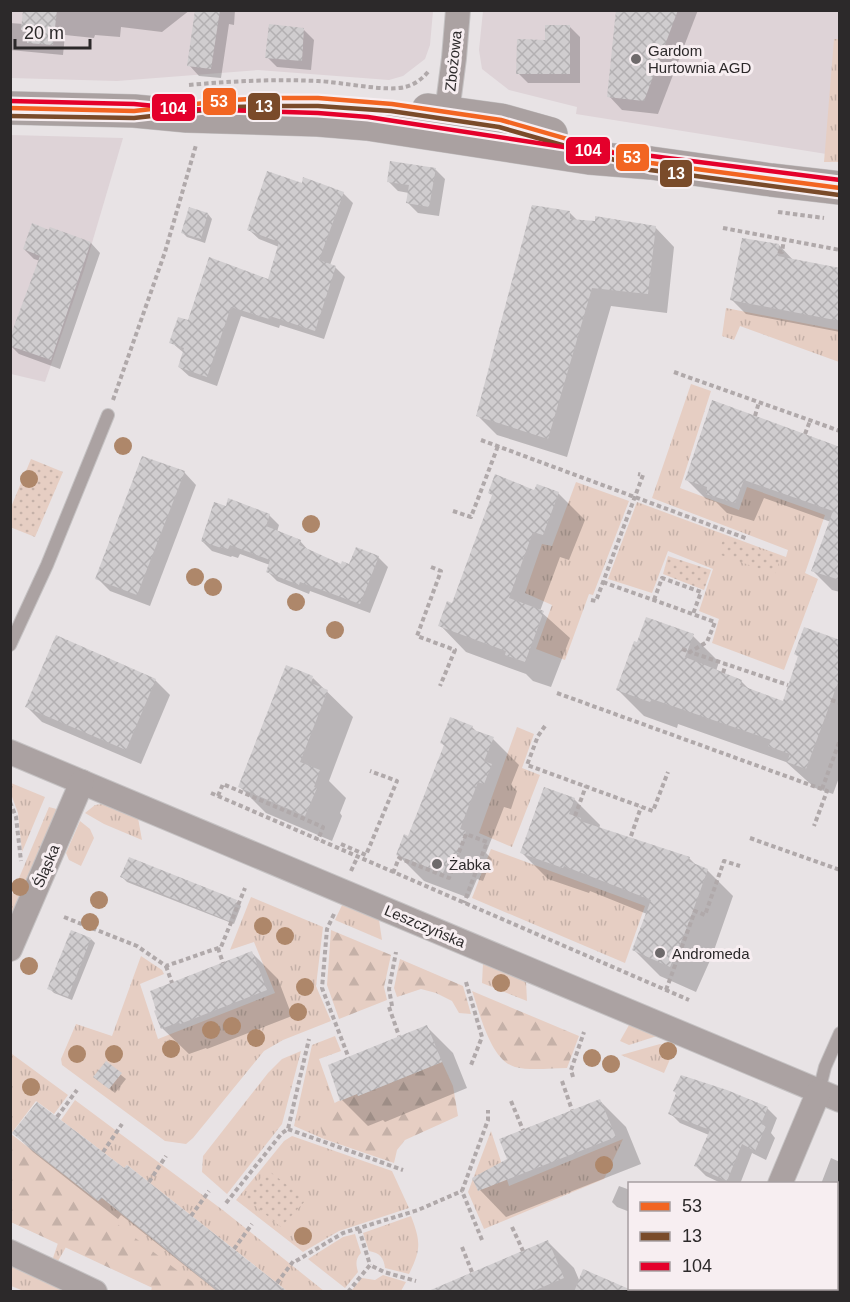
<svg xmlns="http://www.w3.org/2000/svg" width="850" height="1302" font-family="Arial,sans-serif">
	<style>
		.built { fill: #ded3d7 }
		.grass { fill: url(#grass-tufts) }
		.forest { fill: url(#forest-firs) }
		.park { fill: url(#park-dots) }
		.shadow { fill: #0003 }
		.building { fill: url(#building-cross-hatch) }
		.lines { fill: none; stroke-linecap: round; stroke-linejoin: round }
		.lane-casing { stroke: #c5c2c3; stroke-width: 14 }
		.street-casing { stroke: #c5c2c3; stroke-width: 26 }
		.secondary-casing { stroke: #c5c2c3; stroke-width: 34 }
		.path { stroke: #b0a9aa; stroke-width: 4; stroke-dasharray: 4.5 3; stroke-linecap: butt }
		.lane { stroke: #aba2a2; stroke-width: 12 }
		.street { stroke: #aba2a2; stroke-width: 24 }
		.secondary { stroke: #aaa1a1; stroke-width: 33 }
		.bus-1-casing { stroke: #f7eef1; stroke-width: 9 }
		.bus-2-casing { stroke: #f7eef1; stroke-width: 9 }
		.bus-3-casing { stroke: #f7eef1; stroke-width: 9 }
		.bus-1 { stroke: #f26522; stroke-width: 4.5 }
		.bus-2 { stroke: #7a4b2a; stroke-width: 4.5 }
		.bus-3 { stroke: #e4002b; stroke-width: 4.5 }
		.tree { fill: #ae876a }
		.poi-dot { fill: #6e6a6b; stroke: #f7eef1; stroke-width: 2 }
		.labels { text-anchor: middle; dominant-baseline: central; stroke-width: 6; stroke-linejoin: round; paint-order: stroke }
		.poi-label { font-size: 15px; fill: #2c292a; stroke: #f7eef1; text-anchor: start }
		.street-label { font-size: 15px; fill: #2c292a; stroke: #f7eef1 }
		.line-badge { stroke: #f7eef1; stroke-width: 2 }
		.badge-label { font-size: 16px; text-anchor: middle; font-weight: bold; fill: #fff }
	</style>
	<defs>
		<pattern id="grass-tufts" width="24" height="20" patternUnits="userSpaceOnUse" patternTransform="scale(1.5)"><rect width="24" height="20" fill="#e6cec3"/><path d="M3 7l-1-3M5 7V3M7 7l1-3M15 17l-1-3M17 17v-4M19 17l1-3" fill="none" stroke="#c5b1a8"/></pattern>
		<pattern id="forest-firs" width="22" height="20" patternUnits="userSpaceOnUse" patternTransform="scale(1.5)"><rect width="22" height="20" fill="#e6cec3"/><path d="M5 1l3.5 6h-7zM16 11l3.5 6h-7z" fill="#c5b1a8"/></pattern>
		<pattern id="park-dots" width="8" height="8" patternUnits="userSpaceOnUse" patternTransform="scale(1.5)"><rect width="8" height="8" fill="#e6cec3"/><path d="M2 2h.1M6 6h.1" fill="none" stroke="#c5b1a8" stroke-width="1.8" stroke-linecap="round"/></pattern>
		<pattern id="building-cross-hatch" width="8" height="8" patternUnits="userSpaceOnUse" patternTransform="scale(1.5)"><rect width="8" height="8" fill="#d0cdcf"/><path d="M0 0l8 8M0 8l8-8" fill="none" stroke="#b3b0b2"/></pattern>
	</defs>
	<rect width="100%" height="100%" fill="#e8e3e5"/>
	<g class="built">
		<polygon points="11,11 433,11 430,45 425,59 403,76 389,80 258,70 117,81 11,78"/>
		<polygon points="483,11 839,11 839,156 576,114 577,107 509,90 482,69 479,50"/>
		<polygon points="10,135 123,138 84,270 45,382 11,374"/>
	</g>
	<g class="grass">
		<polygon points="834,39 840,39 839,162 824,162"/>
		<polygon points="726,308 839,330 839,362 740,326 734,340 722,336"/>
		<polygon points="691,384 711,391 680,488 739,510 747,487 825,515 805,573 818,579 784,670 712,643 719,619 699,611 713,569 668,551 652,593 608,579 637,502 786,557 788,550 652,498"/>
		<polygon points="576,482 629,501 593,595 589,594 565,660 536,649 552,605 525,593 542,544 552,546"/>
		<polygon points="517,727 534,734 522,768 540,775 512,847 479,833"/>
		<polygon points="11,783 45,797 22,852 18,813 11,794"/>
		<polygon points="102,804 138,818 142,840 104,824 85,813 95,805"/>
		<polygon points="49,807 60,810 11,924 11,897"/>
		<polygon points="80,821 90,829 94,838 81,866 69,860 66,853"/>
		<polygon points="491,849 645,906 625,963 472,898"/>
		<polygon points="251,897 323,927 316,986 331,1021 283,1040 264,1051 193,1138 186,1144 165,1141 62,1065 61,1059 76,1024 112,1036 141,956 162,970 164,974 140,984 158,1039 275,993 254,942 230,950"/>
		<polygon points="342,905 379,920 382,940 335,920"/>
		<polygon points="483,963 526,982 527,1001 482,983"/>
		<polygon points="629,1025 657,1036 629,1045 620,1041"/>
		<path d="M335,1036l6,15 -22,8 16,45c-18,12 -16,14 -11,35l-30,-13 18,-81z"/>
		<polygon points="660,1044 674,1050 664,1073 621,1055"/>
		<polygon points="301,1051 282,1124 227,1194 202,1172 203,1156 268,1073 282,1059"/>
		<polygon points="12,1054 68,1095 54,1114 36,1101 11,1134 98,1201 102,1198 217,1291 151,1291 152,1287 66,1247 58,1261 52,1261 58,1243 11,1222 10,1058"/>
		<polygon points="75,1100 224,1211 324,1291 287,1291 127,1165 124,1168 61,1120"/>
		<polygon points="491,1131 509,1186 623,1139 604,1179 484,1229 468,1192"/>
		<polygon points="292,1136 392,1171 409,1208 339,1231 303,1252 236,1200 284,1141"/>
		<path d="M411,1216c10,26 10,34 -2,58l-24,-6c-1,-10 -5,-15 -16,-17l-6,-18z"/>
		<path d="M355,1234l6,19c-6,6 -5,12 -3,19l-13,16 -37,-29 35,-22z"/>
		<polygon points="10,1265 66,1291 24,1291 11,1286"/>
		<polygon points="383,1275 406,1282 401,1291 351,1291 362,1278 375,1280"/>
	</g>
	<g class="forest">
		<polygon points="331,930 391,955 384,987 387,1000 339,1019 327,985"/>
		<polygon points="400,959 463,986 471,1014 459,1013 452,1001 436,993 421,989 397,997 394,988"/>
		<path d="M472,991l107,45 -12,32c-16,0 -36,3 -52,-1 -25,-7 -35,-54 -43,-76z"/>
		<path d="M442,1062l11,24 5,30 -53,24 -8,10 -3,13 -70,-24c-2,-6 -5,-15 -4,-20 2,-14 26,-21 37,-25l1,2z"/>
		<polygon points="10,1142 11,1142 204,1291 159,1291 11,1222"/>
	</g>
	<g class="park">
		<polygon points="31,459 63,472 35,537 10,527 11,507"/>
		<polygon points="724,537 781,557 775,574 718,554"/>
		<polygon points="668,556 711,570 704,590 663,574"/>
		<polygon points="268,1170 306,1200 281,1227 244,1197"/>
	</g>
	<g class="shadow">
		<polygon points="25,10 190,10 162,32 121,27 120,37 95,35 94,38 65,35 63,55 10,50 10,23 24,24"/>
		<polygon points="196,10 235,10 234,25 229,24 221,78 199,76 189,65"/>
		<polygon points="619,10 698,10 658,114 622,110 609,96"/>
		<polygon points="570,27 580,37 580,83 528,83 518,73 547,41"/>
		<polygon points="304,30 314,40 311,70 277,67 267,57"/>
		<polygon points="435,169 445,179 439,216 418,213 408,203 409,193 398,191 388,181"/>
		<polygon points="303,184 343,193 353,203 330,265 335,267 345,277 324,339 280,325 279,328 241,316 217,386 189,376 179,367 184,353 171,342 189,322 269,281 279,247 259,239 249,230"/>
		<polygon points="190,209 208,214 212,219 205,243 187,237 183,233"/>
		<polygon points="570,213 578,221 655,227 674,247 667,313 611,306 567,457 497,435 478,416"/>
		<polygon points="91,243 100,253 60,369 19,354 10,345 40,261 34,259 24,249"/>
		<polygon points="779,245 794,261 840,269 840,332 746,314 731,299"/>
		<polygon points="840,448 840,592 832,590 812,570 831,522 764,498 754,521 727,513 716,502 706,499 687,480"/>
		<polygon points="184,472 196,485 150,606 110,591 97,578"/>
		<polygon points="535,492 558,493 585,520 569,560 560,557 540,611 570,638 551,687 533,681 526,674 466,652 440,625 453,605"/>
		<polygon points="269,515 279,525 277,532 300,541 310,552 342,566 350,566 378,557 388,567 370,613 310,591 309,594 277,581 267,571 270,565 240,554 238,558 232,556 231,557 212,551 202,541"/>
		<polygon points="693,636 719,662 716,671 741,681 750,690 783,703 840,642 840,775 833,794 815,788 786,762 678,724 677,728 644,716 618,690"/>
		<polygon points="313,678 353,717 329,781 346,798 340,813 342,816 332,841 266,813 240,787"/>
		<polygon points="155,680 170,695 141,764 42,722 27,707"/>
		<polygon points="472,727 478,733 493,739 519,765 511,785 517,791 511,809 504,807 486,853 492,859 483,881 477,879 469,898 424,881 398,855 409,838 445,746 442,743"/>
		<polygon points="574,799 600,825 599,829 689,858 697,866 707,870 733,896 712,956 696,992 660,976 634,950 647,914 590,891 589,893 548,879 522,853"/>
		<polygon points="129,859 236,902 241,906 234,924 127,882 122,877"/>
		<polygon points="91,939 95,943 72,1000 54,993 49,988"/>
		<polygon points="252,953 278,979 292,1016 207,1049 206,1048 189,1054 162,1028"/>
		<polygon points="426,1026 453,1053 467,1088 385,1122 383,1120 368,1126 342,1100"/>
		<polygon points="106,1063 126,1079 115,1093 99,1081"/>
		<polygon points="600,1101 626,1127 641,1164 506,1217 480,1190 509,1160"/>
		<polygon points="767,1108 777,1118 771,1133 775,1138 766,1160 752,1153 740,1184 723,1184 706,1176 696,1166 709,1135 680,1123 670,1113"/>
		<polygon points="14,1133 285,1292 218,1292 121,1215 118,1219 33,1152"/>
		<polygon points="831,1158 840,1162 840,1211 836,1209 836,1184 821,1184"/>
		<polygon points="619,1186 630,1190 630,1212 617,1207 612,1202"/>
		<polygon points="548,1242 574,1268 580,1282 614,1292 453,1292"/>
		<polygon points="836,1273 840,1275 840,1292 810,1292 811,1288 836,1288"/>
		<polygon points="659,1288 716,1288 715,1292 658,1292"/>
	</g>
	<g class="building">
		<polygon points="23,10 57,10 53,45 27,43 28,31 21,30"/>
		<polygon points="195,10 220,10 211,69 187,66"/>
		<polygon points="616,10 678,10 644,101 607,97"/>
		<polygon points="269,24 304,28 302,61 265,58"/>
		<polygon points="545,25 570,25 570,74 516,74 517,39 545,40"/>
		<polygon points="390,161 436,168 429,207 406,203 409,185 387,182"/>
		<polygon points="267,171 302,183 303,177 344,192 319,260 336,266 315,331 270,316 269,319 231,307 207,377 178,367 184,348 169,343 178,317 188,320 209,257 268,279 279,242 247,230"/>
		<polygon points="532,205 570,211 570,219 595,221 595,216 656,226 648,294 592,288 548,439 476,416"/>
		<polygon points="189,207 208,213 201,239 181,233"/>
		<polygon points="32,223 49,230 50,227 91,242 51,360 10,346 10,337 40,256 23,249"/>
		<polygon points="742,238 779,244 778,256 840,268 840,321 730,300"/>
		<polygon points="712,400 840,447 840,580 811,571 833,511 744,480 735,503 706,494 707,487 685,480"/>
		<polygon points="142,456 185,471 137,595 95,579"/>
		<polygon points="495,474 534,490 537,484 559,492 543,535 533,532 509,598 544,611 525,662 505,655 506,651 438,626 447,601 452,603 470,554 492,495 488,493"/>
		<polygon points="228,498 270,514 266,526 301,540 299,545 341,564 342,561 349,564 356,547 379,556 360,604 300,582 299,585 266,572 270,560 230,545 228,549 222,547 221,548 201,541 214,502 226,506"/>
		<polygon points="646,617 694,634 685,657 742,680 740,685 783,701 798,656 794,654 804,627 840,640 840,677 806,769 787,762 790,754 768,746 771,740 652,699 650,702 616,690 634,641 637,642"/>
		<polygon points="56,635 156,679 126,750 25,707"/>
		<polygon points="286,665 313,676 311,683 328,690 300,762 320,770 314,787 317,788 305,816 238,787"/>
		<polygon points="450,717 473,726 471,729 494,737 484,761 492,764 484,784 478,782 460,829 466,831 457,856 451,854 443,873 396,855 404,834 408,836 444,745 440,743"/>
		<polygon points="544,787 575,798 569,814 581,818 580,821 690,857 688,861 708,869 686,930 670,967 632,950 651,900 564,866 563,868 520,853"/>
		<polygon points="129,857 237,900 229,921 120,877"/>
		<polygon points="71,930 91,938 68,997 47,989"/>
		<polygon points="252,951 267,990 180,1024 179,1022 161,1029 154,1011 156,1010 150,991"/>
		<polygon points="427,1025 442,1062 358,1096 357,1094 340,1101 328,1065"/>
		<polygon points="106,1061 122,1073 109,1089 93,1077"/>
		<polygon points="681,1075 727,1090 768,1107 761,1124 766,1126 755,1151 742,1144 727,1181 694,1166 710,1130 668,1114 676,1093 673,1091"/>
		<polygon points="600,1099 616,1137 478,1191 472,1178 507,1159 499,1139"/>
		<polygon points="37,1102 124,1168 127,1165 288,1292 222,1292 101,1197 98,1201 12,1133"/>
		<polygon points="548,1240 564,1278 531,1292 426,1292"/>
		<polygon points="583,1269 636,1292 574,1292"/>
	</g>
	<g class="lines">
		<g class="lane-casing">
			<g id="lane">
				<polyline points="10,645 47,565 108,415"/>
				<polyline points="819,1091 825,1067 840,1033"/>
			</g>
		</g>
		<g class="street-casing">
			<g id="street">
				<polyline points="445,127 454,58 458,10"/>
				<polyline points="10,752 840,1100"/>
				<polyline points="10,949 82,782"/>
				<polyline points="780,1184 819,1091"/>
				<polyline points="10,1252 95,1292"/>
				<polyline points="733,1292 734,1288"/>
			</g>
		</g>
		<g class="secondary-casing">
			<g id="secondary">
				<polyline points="10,108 134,111 187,116 318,120 367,124 589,158 651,163 771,180 840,188"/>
				<polyline points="428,110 501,120 551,134"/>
			</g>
		</g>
		<g class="path">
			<path d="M189,85c44,-4 84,-6 129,-4 23,1 68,11 87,6 9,-2 17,-8 23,-15"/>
			<polyline points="778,212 824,218"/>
			<polyline points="723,228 840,250"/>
			<polyline points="778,251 782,252 784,239"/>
			<polyline points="674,372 840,431"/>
			<polyline points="113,400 165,252 196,145"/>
			<polyline points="755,416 759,402"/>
			<polyline points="805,434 810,421"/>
			<polyline points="481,440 748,539"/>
			<polyline points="453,511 471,517 498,446"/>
			<polyline points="431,567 441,571 417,636 455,650 440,686"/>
			<polyline points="603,582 715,622 707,642 690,652 788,685"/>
			<polyline points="591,600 596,601 643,475 638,474"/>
			<polyline points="654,600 662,578 701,592 693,614"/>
			<polyline points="682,649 690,652"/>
			<polyline points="723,673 726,664"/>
			<polyline points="557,693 827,791 814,826"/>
			<polyline points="831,700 840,703"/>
			<polyline points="545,726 538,736 527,765 653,811 668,772"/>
			<polyline points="822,789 840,740"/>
			<polyline points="211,793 689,1000"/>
			<polyline points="218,796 223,784 323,827 318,840"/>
			<polyline points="10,802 16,817 21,861"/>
			<polyline points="575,816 586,786"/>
			<polyline points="631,836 641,807"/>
			<polyline points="750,838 840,870"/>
			<polyline points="341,844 366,855 397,781 370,771"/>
			<polyline points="351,871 357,858"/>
			<polyline points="393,873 399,858 449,878 466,834 487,842 464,903"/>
			<polyline points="334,914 327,929 322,988 348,1056"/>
			<polyline points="64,917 137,946 166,966 221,947 245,888"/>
			<polyline points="218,948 223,963"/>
			<polyline points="166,966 172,983"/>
			<polyline points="466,982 482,1037 471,1065"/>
			<polyline points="666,990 695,911 705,915 724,861 740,866"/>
			<polyline points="392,1006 389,989 396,952"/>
			<polyline points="389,1007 399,1036"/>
			<polyline points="573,1077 571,1070 584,1032"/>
			<polyline points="562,1081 572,1110"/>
			<polyline points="511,1101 523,1130"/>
			<polyline points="57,1117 77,1090"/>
			<polyline points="288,1129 403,1170"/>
			<polyline points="103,1152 122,1124"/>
			<polyline points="149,1182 166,1156"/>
			<polyline points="226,1203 282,1133 288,1129 309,1039"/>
			<polyline points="191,1216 209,1191"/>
			<polyline points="512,1227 523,1251"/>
			<polyline points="359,1229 370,1265"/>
			<polyline points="482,1240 462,1191 488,1120 488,1110"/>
			<polyline points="462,1247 472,1272"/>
			<polyline points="234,1249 252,1224"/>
			<polyline points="296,1261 343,1233 418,1210 462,1191"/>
			<polyline points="277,1283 295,1259"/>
			<polyline points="348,1292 370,1265 384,1272 416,1281"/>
		</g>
		<use href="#lane" class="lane"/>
		<use href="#street" class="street"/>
		<use href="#secondary" class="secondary"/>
		<g class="bus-1-casing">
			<polyline id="bus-1" points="10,108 134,111 231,100 273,98 318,98 392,104 501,120 651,163 840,188"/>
		</g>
		<g class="bus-2-casing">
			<polyline id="bus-2" points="10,116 134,118 232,107 273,106 318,106 391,111 499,127 650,170 839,195"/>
		</g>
		<g class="bus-3-casing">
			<polyline id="bus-3" points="10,101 134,104 187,109 318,113 368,117 590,151 652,156 840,180"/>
		</g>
		<use href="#bus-1" class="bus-1"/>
		<use href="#bus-2" class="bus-2"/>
		<use href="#bus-3" class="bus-3"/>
	</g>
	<g class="tree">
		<circle cx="123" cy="446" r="9"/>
		<circle cx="29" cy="479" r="9"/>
		<circle cx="311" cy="524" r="9"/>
		<circle cx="195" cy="577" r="9"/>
		<circle cx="213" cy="587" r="9"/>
		<circle cx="296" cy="602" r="9"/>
		<circle cx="335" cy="630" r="9"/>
		<circle cx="20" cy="887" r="9"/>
		<circle cx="99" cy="900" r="9"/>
		<circle cx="90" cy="922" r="9"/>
		<circle cx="263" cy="926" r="9"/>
		<circle cx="285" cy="936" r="9"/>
		<circle cx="29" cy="966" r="9"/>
		<circle cx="501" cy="983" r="9"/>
		<circle cx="305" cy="987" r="9"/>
		<circle cx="298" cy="1012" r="9"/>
		<circle cx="232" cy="1026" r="9"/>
		<circle cx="211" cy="1030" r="9"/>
		<circle cx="256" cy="1038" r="9"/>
		<circle cx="171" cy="1049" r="9"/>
		<circle cx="668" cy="1051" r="9"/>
		<circle cx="77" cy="1054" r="9"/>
		<circle cx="114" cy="1054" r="9"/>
		<circle cx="592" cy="1058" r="9"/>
		<circle cx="611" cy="1064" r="9"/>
		<circle cx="31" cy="1087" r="9"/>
		<circle cx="604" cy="1165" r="9"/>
		<circle cx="303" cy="1236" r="9"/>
	</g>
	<g class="poi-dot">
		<circle cx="636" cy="59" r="6"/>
		<circle cx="437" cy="864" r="6"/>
		<circle cx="660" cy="953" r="6"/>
	</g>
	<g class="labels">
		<g class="poi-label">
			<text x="648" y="50">Gardom<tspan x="648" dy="17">Hurtownia AGD</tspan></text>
			<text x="449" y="864">Żabka</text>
			<text x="672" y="953">Andromeda</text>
		</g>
		<g class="street-label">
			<text transform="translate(453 61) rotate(-84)">Zbożowa</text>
			<text transform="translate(46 866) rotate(-67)">Śląska</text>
			<text transform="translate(425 926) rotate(23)">Leszczyńska</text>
		</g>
	</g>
	<g class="line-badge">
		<rect x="202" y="87" width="35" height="29" rx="6" fill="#f26522"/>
		<rect x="247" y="92" width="34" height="29" rx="6" fill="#7a4b2a"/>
		<rect x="151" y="93" width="45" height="29" rx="6" fill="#e4002b"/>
		<rect x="565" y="136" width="46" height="29" rx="6" fill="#e4002b"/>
		<rect x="615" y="143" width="35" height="29" rx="6" fill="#f26522"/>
		<rect x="659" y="159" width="34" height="29" rx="6" fill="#7a4b2a"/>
	</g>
	<g class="badge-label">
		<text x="219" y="107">53</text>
		<text x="264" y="112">13</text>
		<text x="173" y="114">104</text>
		<text x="588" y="156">104</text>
		<text x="632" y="163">53</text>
		<text x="676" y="179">13</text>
	</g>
	<rect width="850" height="1302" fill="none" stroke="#2c292a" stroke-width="24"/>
	<rect x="628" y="1182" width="210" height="108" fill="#f7eef1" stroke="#a69fa1" stroke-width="1.5"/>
	<rect x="640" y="1202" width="30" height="9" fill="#f26522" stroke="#a69fa1" stroke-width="1.5"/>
	<text x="682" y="1212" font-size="18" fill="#2c292a">53</text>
	<rect x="640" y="1232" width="30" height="9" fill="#7a4b2a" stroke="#a69fa1" stroke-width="1.5"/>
	<text x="682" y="1242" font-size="18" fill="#2c292a">13</text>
	<rect x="640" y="1262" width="30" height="9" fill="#e4002b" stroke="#a69fa1" stroke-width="1.5"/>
	<text x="682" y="1272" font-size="18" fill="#2c292a">104</text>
	<path d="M15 39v9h75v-9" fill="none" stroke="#2c292a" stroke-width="3"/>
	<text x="24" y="39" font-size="18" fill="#2c292a" stroke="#f7eef1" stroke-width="4.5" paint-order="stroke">20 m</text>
</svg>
